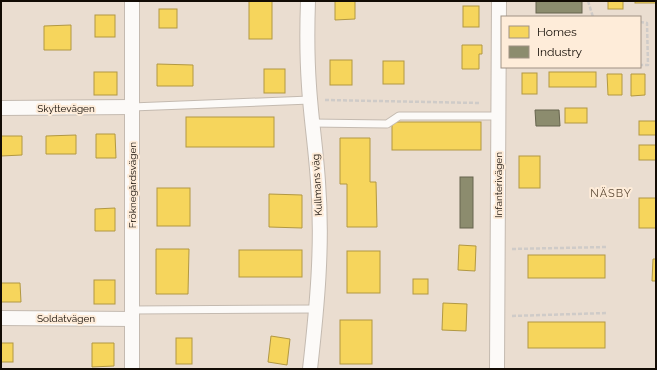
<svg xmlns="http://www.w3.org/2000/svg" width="657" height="370" font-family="Raleway,sans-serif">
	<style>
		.homes { fill: #f6d55c; stroke: #b29842 }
		.industry { fill: #8c8c6e; stroke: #67654e }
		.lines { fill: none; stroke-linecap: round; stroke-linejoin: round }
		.service-casing { stroke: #c4bab0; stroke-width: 9 }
		.minor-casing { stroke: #c4bab0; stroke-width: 16 }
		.path { stroke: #cfcbc8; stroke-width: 2.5; stroke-dasharray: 4 2; stroke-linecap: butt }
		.service { stroke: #fcfaf8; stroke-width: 7 }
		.minor { stroke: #fcfaf8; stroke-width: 14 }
		.labels { text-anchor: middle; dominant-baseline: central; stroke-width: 4; stroke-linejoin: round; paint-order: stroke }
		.street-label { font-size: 10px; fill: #120b04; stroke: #feecd9 }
		.neighbourhood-label { font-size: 11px; letter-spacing: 1px; fill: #5f4c38; stroke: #feecd9 }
	</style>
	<rect width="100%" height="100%" fill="#eaddd0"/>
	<g class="homes">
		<rect x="249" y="1" width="23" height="38"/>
		<polygon points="335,1 355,1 355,19 335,20"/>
		<rect x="608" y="1" width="15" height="8"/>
		<rect x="635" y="1" width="21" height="2"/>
		<rect x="463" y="6" width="16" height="21"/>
		<rect x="159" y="9" width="18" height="19"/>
		<rect x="95" y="15" width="20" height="22"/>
		<polygon points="71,25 71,50 44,50 44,26"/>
		<polygon points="462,45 482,45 482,54 479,54 479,69 462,69"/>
		<rect x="330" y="60" width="22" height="25"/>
		<rect x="383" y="61" width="21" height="23"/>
		<polygon points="157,64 193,65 193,86 157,86"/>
		<rect x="264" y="69" width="21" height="24"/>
		<rect x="94" y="72" width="23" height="23"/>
		<rect x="549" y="72" width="47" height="15"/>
		<rect x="522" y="73" width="15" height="21"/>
		<polygon points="607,74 622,74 622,95 608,95"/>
		<polygon points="631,74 645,74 645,95 631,96"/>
		<rect x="565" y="108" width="22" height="15"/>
		<rect x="186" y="117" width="88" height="30"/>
		<rect x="639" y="121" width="17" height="14"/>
		<rect x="392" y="122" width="89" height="28"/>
		<polygon points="96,134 115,134 116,158 96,158"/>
		<polygon points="76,135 76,154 46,154 46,136"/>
		<polygon points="1,136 22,136 22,155 1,156"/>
		<polygon points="340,138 370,138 370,182 376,182 377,227 347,227 347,184 340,184"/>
		<rect x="639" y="145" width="17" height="15"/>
		<rect x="519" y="156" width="21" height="32"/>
		<rect x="157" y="188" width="33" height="38"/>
		<polygon points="269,194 302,195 302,228 269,227"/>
		<rect x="639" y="198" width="17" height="30"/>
		<polygon points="115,208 115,231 95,231 95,209"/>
		<polygon points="459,245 476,246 475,271 458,270"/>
		<polygon points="156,249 189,249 188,294 156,294"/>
		<rect x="239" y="250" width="63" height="27"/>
		<rect x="347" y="251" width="33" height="42"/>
		<rect x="528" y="255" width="77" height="23"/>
		<polygon points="653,259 656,259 656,281 652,281"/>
		<rect x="413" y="279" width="15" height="15"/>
		<rect x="94" y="280" width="21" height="24"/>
		<polygon points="1,283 20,283 21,302 1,302"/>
		<polygon points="443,303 467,304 466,331 442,330"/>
		<rect x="340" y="320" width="32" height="44"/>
		<rect x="528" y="322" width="77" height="26"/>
		<polygon points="271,336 290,339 287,365 268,362"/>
		<rect x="176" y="338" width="16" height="26"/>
		<rect x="1" y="343" width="12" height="19"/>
		<polygon points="92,343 114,343 114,366 92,367"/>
	</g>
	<g class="industry">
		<rect x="536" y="1" width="46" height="12"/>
		<polygon points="535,110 559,110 560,126 536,126"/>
		<rect x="460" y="177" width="13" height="51"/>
	</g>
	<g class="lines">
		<g class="service-casing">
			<g id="service">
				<polyline points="132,107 310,100"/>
				<polyline points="312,123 387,124 399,116 499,116"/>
				<polyline points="132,310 317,309"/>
			</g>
		</g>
		<g class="minor-casing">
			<g id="minor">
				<path d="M308,1c-1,28 -1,57 1,85 2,32 7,64 9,96 5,63 -1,125 -8,187"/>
				<polyline points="1,108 132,107"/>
				<polyline points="1,318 132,319"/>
				<polyline points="132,369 132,1"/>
				<polyline points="497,369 499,1"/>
			</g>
		</g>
		<g class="path">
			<polyline points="588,1 593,17"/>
			<polyline points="640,22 647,23 648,65 640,65"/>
			<polyline points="325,100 480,103"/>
			<polyline points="512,249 606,247"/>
			<polyline points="512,316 606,313"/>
		</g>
		<use href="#service" class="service"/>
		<use href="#minor" class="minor"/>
	</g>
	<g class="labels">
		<g class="street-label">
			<text x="66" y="108">Skyttevägen</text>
			<text transform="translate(132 185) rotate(-90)">Fröknegårdsvägen</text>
			<text transform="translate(317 185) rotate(-93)">Kullmans väg</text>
			<text transform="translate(498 185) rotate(-90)">Infanterivägen</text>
			<text x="66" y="318">Soldatvägen</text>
		</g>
		<g class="neighbourhood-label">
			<text x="611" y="193">NÄSBY</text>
		</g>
	</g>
	<rect width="657" height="370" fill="none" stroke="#120b04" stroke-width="4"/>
	<rect x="501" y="16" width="140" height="52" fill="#feecd9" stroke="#a09284"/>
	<rect x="509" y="26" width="20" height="12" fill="#f6d55c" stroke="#a09284"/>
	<text x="537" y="36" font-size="12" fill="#120b04">Homes</text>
	<rect x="509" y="46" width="20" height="12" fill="#8c8c6e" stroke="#a09284"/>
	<text x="537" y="56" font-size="12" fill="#120b04">Industry</text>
</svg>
